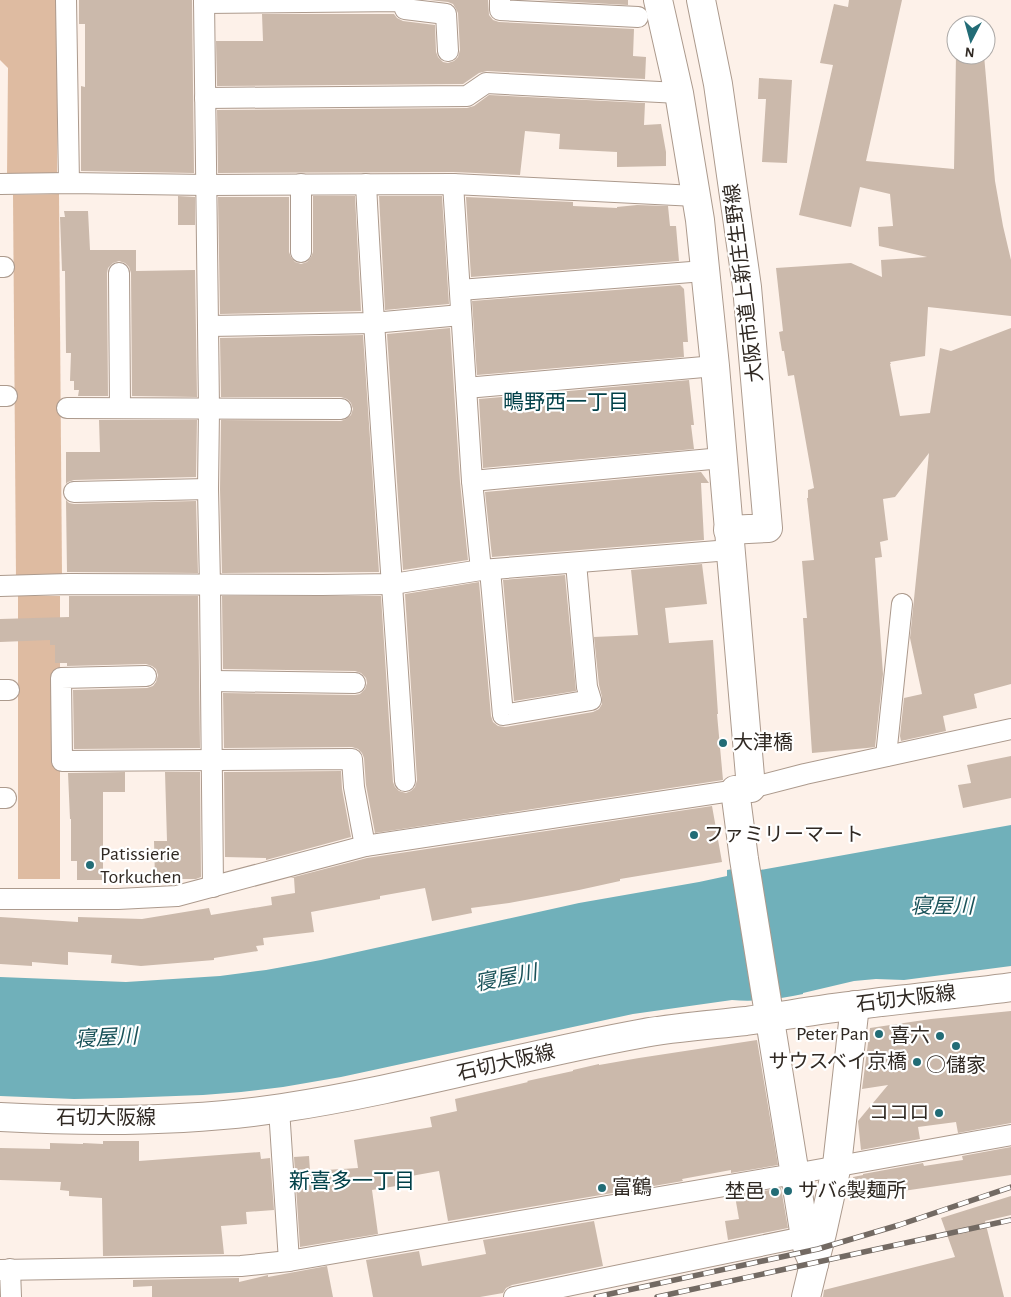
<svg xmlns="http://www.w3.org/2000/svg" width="1011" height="1297" font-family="'Alegreya Sans','Noto Sans JP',sans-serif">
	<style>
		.green { fill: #debba1 }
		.water { fill: #70b0ba }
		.building { fill: #cbb9ab }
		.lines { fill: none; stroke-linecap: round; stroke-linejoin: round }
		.street-casing { stroke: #ac9a8d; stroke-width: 22 }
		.secondary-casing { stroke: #ac9a8d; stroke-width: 30 }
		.primary-casing { stroke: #ac9a8d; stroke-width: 30 }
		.street { stroke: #fff; stroke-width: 20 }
		.secondary { stroke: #fff; stroke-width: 28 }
		.primary { stroke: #fff; stroke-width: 28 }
		.rail-casing { stroke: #736a63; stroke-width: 5.5 }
		.rail { stroke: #fff; stroke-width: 4; stroke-dasharray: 11; stroke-linecap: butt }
		.poi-dot { fill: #226c76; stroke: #fff; stroke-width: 2 }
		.labels { text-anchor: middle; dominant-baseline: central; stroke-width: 4.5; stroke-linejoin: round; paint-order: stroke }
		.street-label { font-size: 20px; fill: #302923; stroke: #fff }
		.poi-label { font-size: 20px; fill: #302923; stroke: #fff; text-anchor: start }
		.neighbourhood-label { font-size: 21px; fill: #004048; stroke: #fff }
		.water-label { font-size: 21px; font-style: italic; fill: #195259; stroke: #fff }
	</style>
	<rect width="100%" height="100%" fill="#fdf1e9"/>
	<g class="green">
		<polygon points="0,0 58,0 57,175 7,176 8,68 0,60"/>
		<polygon points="59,194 62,576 16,577 13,195"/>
		<rect x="18" y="596" width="42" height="283"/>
	</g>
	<path class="water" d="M1011,825v141l-107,14 -28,-1 -22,2 -51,12v1c-23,5 -47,8 -71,6l-99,14 -292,63 -58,10 -42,5 -38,3 -82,3 -47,1 -74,-3v-119l126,5 94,-6 46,-6 55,-10 258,-57 120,-21 28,-6v-6l31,-5 2,5z"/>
	<g class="building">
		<polygon points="79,0 192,0 194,173 81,171 81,86 85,87 85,24 79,24"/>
		<polygon points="429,0 488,0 489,15 493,20 499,22 634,29 633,56 646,57 645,79 487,71 479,73 463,84 217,86 216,41 263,41 262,14 394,14 397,18 403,21 435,25 436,52 438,57 443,62 448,63 454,61 458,57 460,50 458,13 456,9 453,4 448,2"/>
		<polygon points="537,0 628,0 628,5"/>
		<polygon points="849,0 902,0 866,161 954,169 956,55 984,55 995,181 1003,226 1011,260 1011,316 928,307 925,356 890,362 891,364 890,364 900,416 930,413 940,348 951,351 1011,328 1011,684 974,694 977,708 943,716 946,731 901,741 900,736 904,698 922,694 910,638 929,453 895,497 883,499 888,540 880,542 882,557 875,558 883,674 875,747 867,748 812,753 803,618 807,618 802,561 814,560 807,498 808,498 808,490 814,488 794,375 788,376 784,351 782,351 779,332 783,331 776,268 851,263 882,277 881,260 927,257 879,246 878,227 893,226 890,194 860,187 851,227 799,215 833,65 820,63 834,4 848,7"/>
		<polygon points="759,78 792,80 787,163 762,162 766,99 758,99"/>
		<polygon points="489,95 645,103 644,125 661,124 666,152 666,166 617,167 617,152 559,149 560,134 525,131 520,175 453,172 218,173 217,110 467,108 474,106"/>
		<polygon points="178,196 195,197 195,225 178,225"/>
		<polygon points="313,196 355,196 361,311 220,314 218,197 289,197 289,252 291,257 295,262 301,264 307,262 311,257 313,252"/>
		<polygon points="379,196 442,196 449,304 385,310"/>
		<polygon points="466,197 573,202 573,206 617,208 617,207 637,205 668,206 670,226 676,226 679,261 471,277"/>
		<polygon points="64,211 88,211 90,250 136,250 136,271 195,270 197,397 132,396 131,273 129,267 125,263 119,261 113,263 108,268 107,273 108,396 78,396 79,390 74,390 74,381 70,381 71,353 66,353 65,271 62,271 60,217 65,217"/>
		<polygon points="680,285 684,289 688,342 683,342 684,357 477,375 472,301"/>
		<polygon points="450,328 460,482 468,560 403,570 387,334"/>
		<polygon points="363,335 379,572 222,573 220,489 221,420 341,421 346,419 351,415 353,409 351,403 347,399 341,397 221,397 220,338"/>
		<polygon points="689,380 694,425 691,425 694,449 483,468 479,399"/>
		<polygon points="99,420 197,420 196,477 74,480 68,482 66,484 66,452 100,452"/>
		<polygon points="701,472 709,483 701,483 704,540 492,557 485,492"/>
		<polygon points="66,500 69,503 74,504 196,501 198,573 67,572"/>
		<polygon points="702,564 707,604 665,608 669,643 713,640 718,714 717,714 723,780 375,833 366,785 364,758 362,753 358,749 352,747 224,748 223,693 355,695 360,694 365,689 367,683 366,678 361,673 355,671 223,669 222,596 381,596 393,782 395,787 399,791 406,793 411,791 415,787 417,780 405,594 479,582 491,716 493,722 498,726 505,727 593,712 599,709 602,704 602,697 599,685 594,637 638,635 631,570"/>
		<polygon points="565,575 576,691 514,701 503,580"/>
		<polygon points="69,596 198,596 200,748 74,749 73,690 147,688 153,686 156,682 158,675 156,669 152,666 146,664 67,666 67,663 55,663 55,645 50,645 50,640 0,642 0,619 69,617"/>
		<polygon points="1011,756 1011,798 963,808 958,785 971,783 967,765"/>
		<polygon points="341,771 342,789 351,837 266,860 266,858 225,857 224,772"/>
		<polygon points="125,772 125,792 103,792 103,880 77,880 77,861 71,861 71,819 70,819 68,773"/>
		<polygon points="165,772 200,772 201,877 196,879 155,879 154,841 167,841"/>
		<polygon points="712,806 722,862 620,879 620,881 579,890 509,903 471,908 472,913 432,921 425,888 380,896 380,899 311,912 314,932 263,938 264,945 256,946 258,951 214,958 214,960 141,966 111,963 112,955 68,952 68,965 32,962 32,966 0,964 0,917 78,922 78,917 142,919 209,908 211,915 272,905 271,897 295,893 294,878 290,878 367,858"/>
		<polygon points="1011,1011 1011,1123 958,1133 956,1122 918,1127 920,1139 861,1150 858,1121 888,1085 862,1089 870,1028 931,1019"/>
		<polygon points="757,1040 778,1165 731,1173 731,1170 682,1179 683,1181 448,1221 439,1171 400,1178 402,1185 372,1190 378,1234 300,1247 294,1157 309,1156 310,1171 358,1168 354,1140 432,1127 430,1117 457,1111 455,1099 528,1082 527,1081 573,1071 573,1070 599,1064 599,1065 639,1058"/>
		<polygon points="103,1141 139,1141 139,1161 260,1152 261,1159 270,1158 274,1210 246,1212 247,1224 221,1226 224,1254 103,1256 102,1198 69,1196 69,1191 60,1190 61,1182 0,1180 0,1148 50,1149 50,1143 83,1144 83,1143 103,1144"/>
		<polygon points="1011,1147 1011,1175 856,1198 853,1177 863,1175 863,1174 923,1163 924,1166 963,1160 962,1156"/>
		<polygon points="781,1188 788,1228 728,1240 725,1221 739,1219 735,1196"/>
		<polygon points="1011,1196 1011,1215 985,1221 1004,1297 823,1297 824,1290 955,1257 941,1218"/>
		<polygon points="594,1221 603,1266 512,1285 506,1288 503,1293 480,1297 373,1297 366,1260 419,1251 422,1266 486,1254 483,1240"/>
		<polygon points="327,1266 333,1297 152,1297 152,1286 133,1287 133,1280 239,1278 239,1282 268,1275 268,1277"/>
	</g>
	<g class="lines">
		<g class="street-casing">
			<g id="street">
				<polyline points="66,0 69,183"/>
				<polyline points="204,0 209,409 208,489 210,585 213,887"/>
				<polyline points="500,0 500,10 638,17"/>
				<polyline points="204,3 402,1 405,9 446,14 448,51"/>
				<polyline points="205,98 467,96 486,83 679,93"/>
				<polyline points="0,184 69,183 207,185 453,184 696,196"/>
				<path d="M366,184c10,199 27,398 39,597"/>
				<polyline points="453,184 472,481 481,570"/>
				<polyline points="301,252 301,184"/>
				<polyline points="0,267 4,267"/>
				<polyline points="119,273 120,408"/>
				<polyline points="460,290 704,271"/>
				<polyline points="208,326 373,323 461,315"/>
				<polyline points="466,388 715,366"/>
				<polyline points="0,396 7,396"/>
				<polyline points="67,408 341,409"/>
				<polyline points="472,481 722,458"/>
				<polyline points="74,492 208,489"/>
				<polyline points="490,570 503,715 591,700 587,687 576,563"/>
				<polyline points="0,586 69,584 322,585 393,584 481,570 730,550"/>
				<polyline points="146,676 61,678 62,761 352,759 354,787 365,846"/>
				<polyline points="211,681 355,683"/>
				<polyline points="0,690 9,690"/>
				<polyline points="886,756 902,604"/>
				<polyline points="0,798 6,798"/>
				<polyline points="0,899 118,899 177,896 365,846 751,788 805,774 1011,729"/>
				<polyline points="279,1109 289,1261"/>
				<polyline points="10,1269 11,1297"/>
				<polyline points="0,1270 241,1266 289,1261 794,1174 1011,1135"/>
				<polyline points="514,1297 818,1234"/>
			</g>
		</g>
		<g class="secondary-casing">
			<g id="secondary">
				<path d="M0,1117c93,5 190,5 282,-9 120,-18 237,-52 357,-74 35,-7 71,-9 107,-13 37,-5 75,-12 112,-16 51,-7 102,-11 153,-18"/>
				<polyline points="814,1264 822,1233 837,1165 855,1005"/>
			</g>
		</g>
		<g class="primary-casing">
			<g id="primary">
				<polyline points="658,0 679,93 700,220 715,366 751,788"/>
				<polyline points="701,0 718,84 747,287 768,528 728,530"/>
				<polyline points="735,790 744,859 805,1237 808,1251 814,1264 806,1297"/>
			</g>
		</g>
		<use href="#street" class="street"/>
		<use href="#secondary" class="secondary"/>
		<use href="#primary" class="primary"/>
		<g class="rail-casing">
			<g id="rail">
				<polyline points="596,1297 818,1249 899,1225 1011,1187"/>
				<polyline points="657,1297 1011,1220"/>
			</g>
		</g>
		<use href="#rail" class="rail"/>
	</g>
	<g class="poi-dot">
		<circle cx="723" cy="743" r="5"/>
		<circle cx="694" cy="835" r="5"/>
		<circle cx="90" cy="865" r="5"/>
		<circle cx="879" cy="1034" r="5"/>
		<circle cx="940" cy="1036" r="5"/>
		<circle cx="956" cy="1046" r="5"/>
		<circle cx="917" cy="1062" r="5"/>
		<circle cx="939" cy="1113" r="5"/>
		<circle cx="602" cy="1188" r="5"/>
		<circle cx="788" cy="1191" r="5"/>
		<circle cx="775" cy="1192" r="5"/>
	</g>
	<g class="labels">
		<g class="street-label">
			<text transform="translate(744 283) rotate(-97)">大阪市道上新庄生野線</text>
			<text transform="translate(906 999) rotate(-7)">石切大阪線</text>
			<text transform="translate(506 1063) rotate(-13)">石切大阪線</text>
			<text x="106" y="1118">石切大阪線</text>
		</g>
		<g class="poi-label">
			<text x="733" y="743">大津橋</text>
			<text x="704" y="835">ファミリーマート</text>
			<text x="100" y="854">Patissierie<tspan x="100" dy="23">Torkuchen</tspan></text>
			<text x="869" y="1034" text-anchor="end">Peter Pan</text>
			<text x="930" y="1036" text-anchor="end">喜六</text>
			<text x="907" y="1062" text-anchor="end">サウスベイ京橋</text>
			<text x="956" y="1066" text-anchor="middle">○儲家</text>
			<text x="929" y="1113" text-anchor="end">ココロ</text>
			<text x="612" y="1188">富鶴</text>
			<text x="798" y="1191">サバ6製麺所</text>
			<text x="765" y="1192" text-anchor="end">埜邑</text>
		</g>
		<g class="neighbourhood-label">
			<text x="566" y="402">鴫野西一丁目</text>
			<text x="352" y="1181">新喜多一丁目</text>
		</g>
		<g class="water-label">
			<text x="942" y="906">寝屋川</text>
			<text transform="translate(506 978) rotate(-11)">寝屋川</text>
			<text transform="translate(106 1038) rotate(-3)">寝屋川</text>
		</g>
	</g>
	<g transform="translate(971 40) rotate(186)"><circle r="24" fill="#ffffff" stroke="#aca9a7"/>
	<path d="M0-4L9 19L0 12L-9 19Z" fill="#226c76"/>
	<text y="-8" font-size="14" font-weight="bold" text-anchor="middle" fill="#302923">N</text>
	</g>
</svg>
